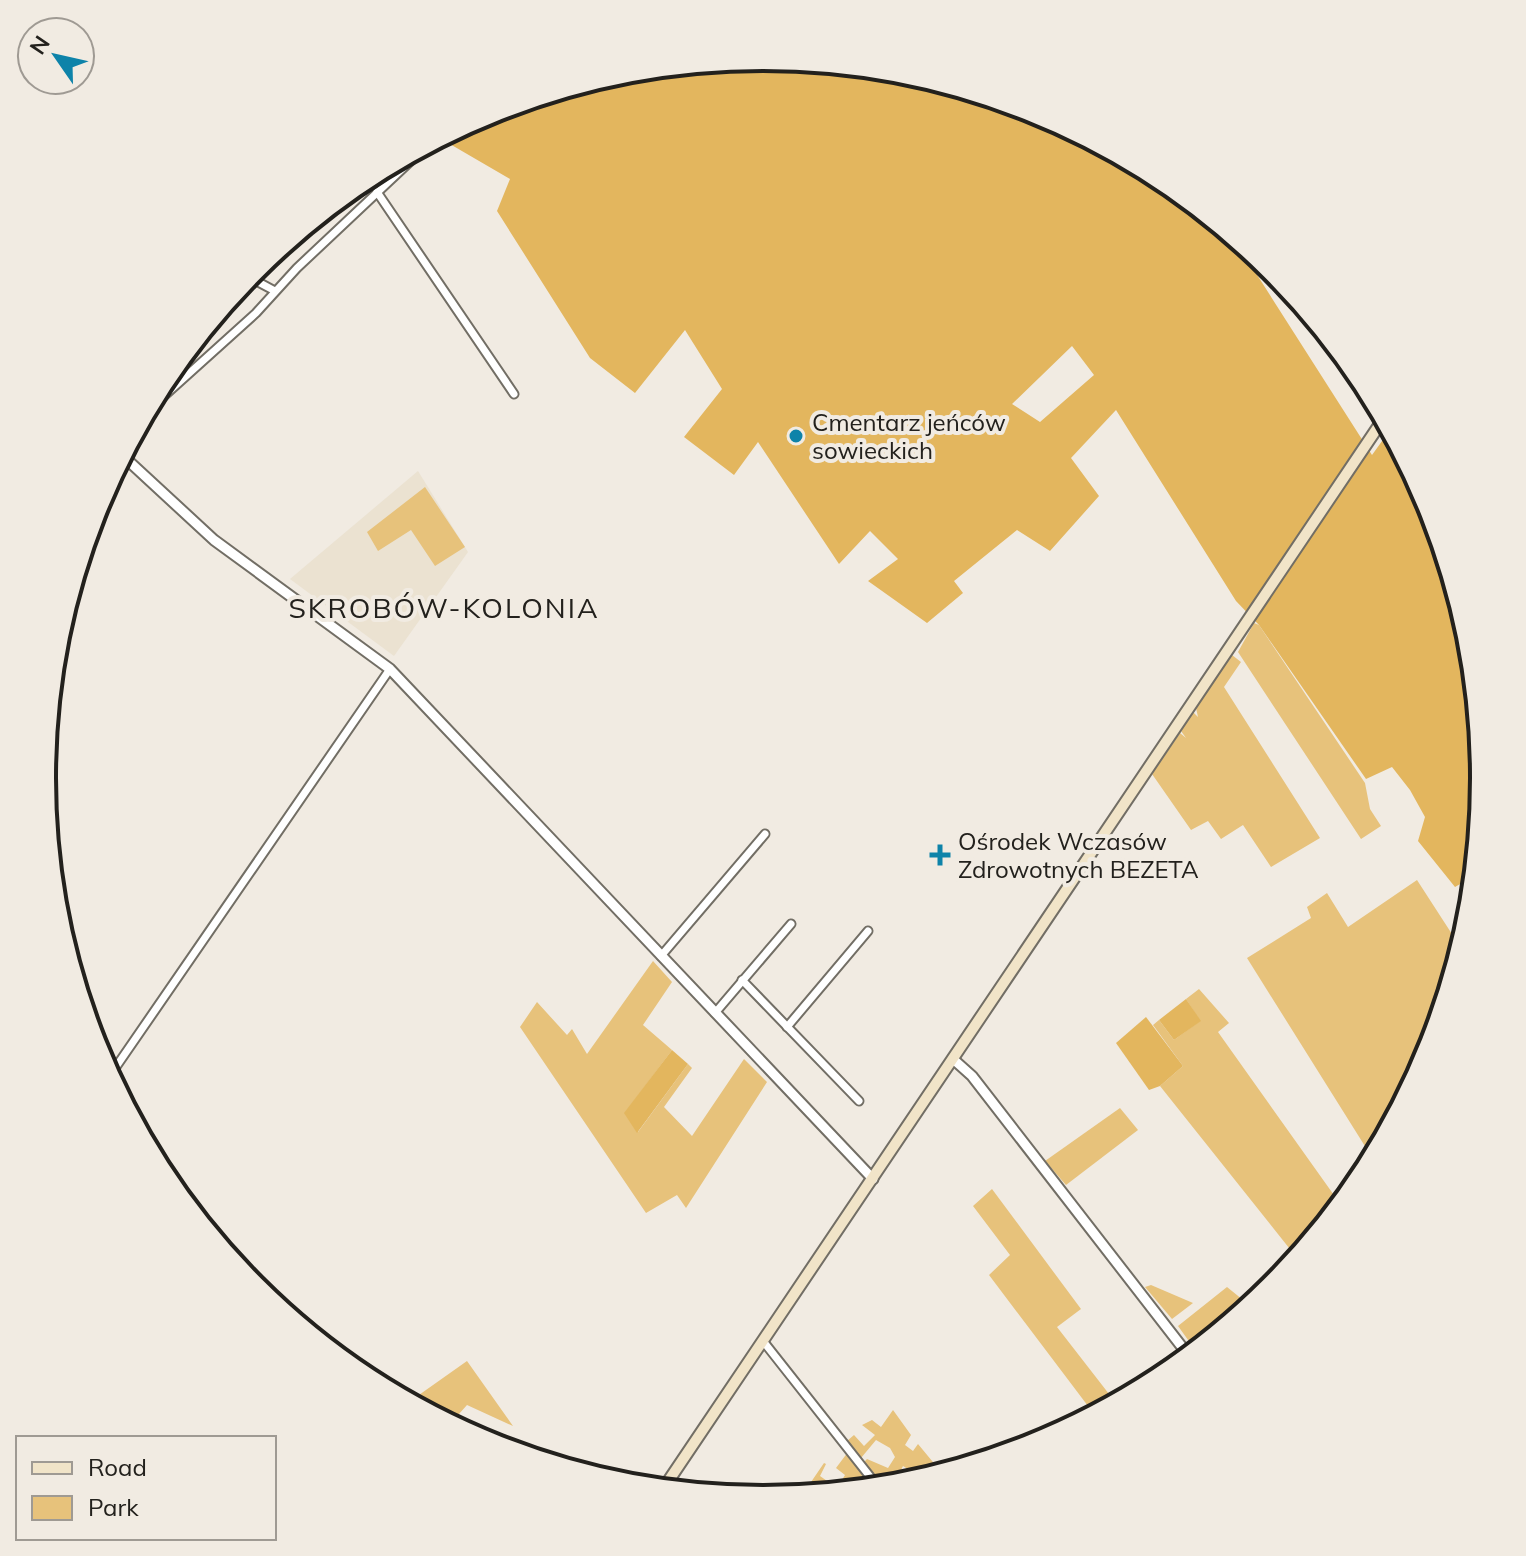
<svg xmlns="http://www.w3.org/2000/svg" width="1526" height="1556" font-family="Mulish,sans-serif">
	<style>
		.built { fill: #ebe2d1 }
		.green { fill: #e7c27b }
		.forest { fill: #e3b65e; fill-rule: evenodd }
		.lines { fill: none; stroke-linecap: round; stroke-linejoin: round }
		.minor-casing { stroke: #726e65; stroke-width: 11 }
		.tertiary-casing { stroke: #726e65; stroke-width: 13 }
		.secondary-casing { stroke: #726e65; stroke-width: 14 }
		.minor { stroke: #fff; stroke-width: 7 }
		.tertiary { stroke: #fff; stroke-width: 9 }
		.secondary { stroke: #f1e4c8; stroke-width: 10 }
		.poi-dot { fill: #0e83a9; stroke: #f1ebe2; stroke-width: 3 }
		.labels { text-anchor: middle; dominant-baseline: central; stroke-width: 8; stroke-linejoin: round; paint-order: stroke }
		.poi-label { font-size: 24px; fill: #23211d; stroke: #f1ebe2; text-anchor: start }
		.quarter-label { font-size: 28px; letter-spacing: 2px; fill: #23211d; stroke: #f1ebe2 }
		.rim { fill: none; stroke: #23211d; stroke-width: 4 }
	</style>
	<rect width="100%" height="100%" fill="#f1ebe2"/>
	<polygon class="built" points="418,471 468,552 394,656 290,579"/>
	<g class="green">
		<polygon points="425,487 465,547 435,566 411,530 378,551 367,532"/>
		<polygon points="1254,623 1259,625 1365,783 1370,809 1381,826 1361,839 1238,652"/>
		<polygon points="1232,655 1241,662 1224,687 1320,838 1271,867 1243,825 1221,839 1208,821 1191,830 1152,774 1180,733 1186,738 1181,731 1193,712 1198,717 1196,708"/>
		<polygon points="1417,880 1461,948 1429,1054 1373,1159 1247,958 1311,918 1307,907 1327,893 1348,927"/>
		<polygon points="653,961 672,982 643,1025 672,1050 625,1113 638,1132 688,1064 692,1068 664,1107 692,1136 744,1059 767,1082 686,1208 677,1195 646,1213 520,1027 537,1002 567,1035 572,1029 587,1054"/>
		<polygon points="1199,989 1229,1023 1218,1032 1341,1205 1297,1258 1160,1086 1183,1066 1153,1025 1159,1020 1174,1040 1200,1021 1186,999"/>
		<polygon points="1120,1108 1138,1130 1066,1185 1045,1161"/>
		<polygon points="992,1189 1081,1309 1057,1327 1116,1403 1094,1414 989,1275 1010,1255 973,1206"/>
		<polygon points="1151,1285 1193,1303 1172,1319 1145,1287"/>
		<polygon points="1227,1287 1243,1300 1261,1289 1266,1294 1196,1351 1178,1326"/>
		<polygon points="467,1361 513,1426 467,1405 450,1424 409,1402"/>
		<polygon points="893,1410 911,1435 905,1445 913,1451 918,1444 937,1467 935,1476 915,1482 917,1479 909,1477 911,1471 903,1466 893,1486 883,1487 864,1462 867,1459 888,1468 895,1457 890,1448 876,1440 861,1458 847,1441 854,1435 864,1446 875,1435 862,1425 872,1420 881,1427"/>
		<polygon points="848,1452 875,1488 816,1494 809,1485 824,1463 826,1464 820,1476 837,1488 845,1475 836,1468"/>
	</g>
	<g class="forest">
		<path d="M763,57l141,14 135,41 125,67 67,55 141,221 18,-25 39,73 41,135 14,140 -10,98 -19,11 -37,-46 7,-24 -15,-27 -18,-23 -26,12 -107,-154 -23,-24 -120,-191 -45,48 28,38 -49,55 -33,-21 -63,51 9,12 -36,30 -59,-42 30,-22 -28,-28 -31,33 -81,-122 -24,33 -50,-38 38,-48 -37,-59 -50,63 -45,-35 -93,-147 13,-32 -67,-39 45,-28 135,-41zM1072,346l22,29 -54,47 -28,-18z"/>
		<polygon points="1186,999 1201,1021 1174,1040 1159,1020"/>
		<polygon points="1146,1017 1183,1066 1160,1086 1149,1090 1116,1043"/>
		<polygon points="672,1050 688,1064 637,1133 624,1113"/>
	</g>
	<g class="lines">
		<g class="minor-casing">
			<g id="minor">
				<polyline points="377,192 514,394"/>
				<polyline points="247,276 275,291"/>
				<polyline points="144,414 256,313 297,268 432,141"/>
				<polyline points="661,956 765,834"/>
				<polyline points="742,980 859,1101"/>
				<polyline points="715,1013 791,924"/>
				<polyline points="787,1027 868,931"/>
				<polyline points="109,1077 390,669"/>
				<polyline points="763,1341 879,1488"/>
			</g>
		</g>
		<g class="tertiary-casing">
			<g id="tertiary">
				<polyline points="122,455 214,540 390,669 873,1179"/>
				<polyline points="953,1059 972,1076 1189,1356"/>
			</g>
		</g>
		<g class="secondary-casing">
			<polyline id="secondary" points="663,1489 1384,418"/>
		</g>
		<use href="#minor" class="minor"/>
		<use href="#tertiary" class="tertiary"/>
		<use href="#secondary" class="secondary"/>
	</g>
	<g class="poi-dot">
		<circle cx="796" cy="436" r="8"/>
		<path d="M936 843h8v8h8v8h-8v8h-8v-8h-8v-8h8z"/>
	</g>
	<g class="labels">
		<g class="poi-label">
			<text x="812" y="422">Cmentarz jeńców<tspan x="812" dy="28">sowieckich</tspan></text>
			<text x="958" y="841">Ośrodek Wczasów<tspan x="958" dy="28">Zdrowotnych BEZETA</tspan></text>
		</g>
		<g class="quarter-label">
			<text x="444" y="607">SKROBÓW-KOLONIA</text>
		</g>
	</g>
	<path d="M0 0H1526V1556H0ZM56 778a707 707 0 1 1 1414 0a707 707 0 1 1-1414 0Z" fill="#f1ebe2" fill-rule="evenodd"/>
	<path class="rim" d="M56 778a707 707 0 1 1 1414 0a707 707 0 1 1-1414 0Z"/>
	<rect x="16" y="1436" width="260" height="104" fill="#f1ebe2" stroke="#9f9a93" stroke-width="2"/>
	<rect x="32" y="1462" width="40" height="12" fill="#f1e4c8" stroke="#9f9a93" stroke-width="2"/>
	<text x="88" y="1476" font-size="24" fill="#23211d">Road</text>
	<rect x="32" y="1496" width="40" height="24" fill="#e7c27b" stroke="#9f9a93" stroke-width="2"/>
	<text x="88" y="1516" font-size="24" fill="#23211d">Park</text>
	<g transform="translate(56 56) rotate(304)"><circle r="38" fill="#f1ebe2" stroke="#9f9a93" stroke-width="2"/>
	<path d="M0-6L14 30L0 20L-14 30Z" fill="#0e83a9"/>
	<text y="-12" font-size="22" font-weight="bold" text-anchor="middle" fill="#23211d">N</text>
	</g>
</svg>
